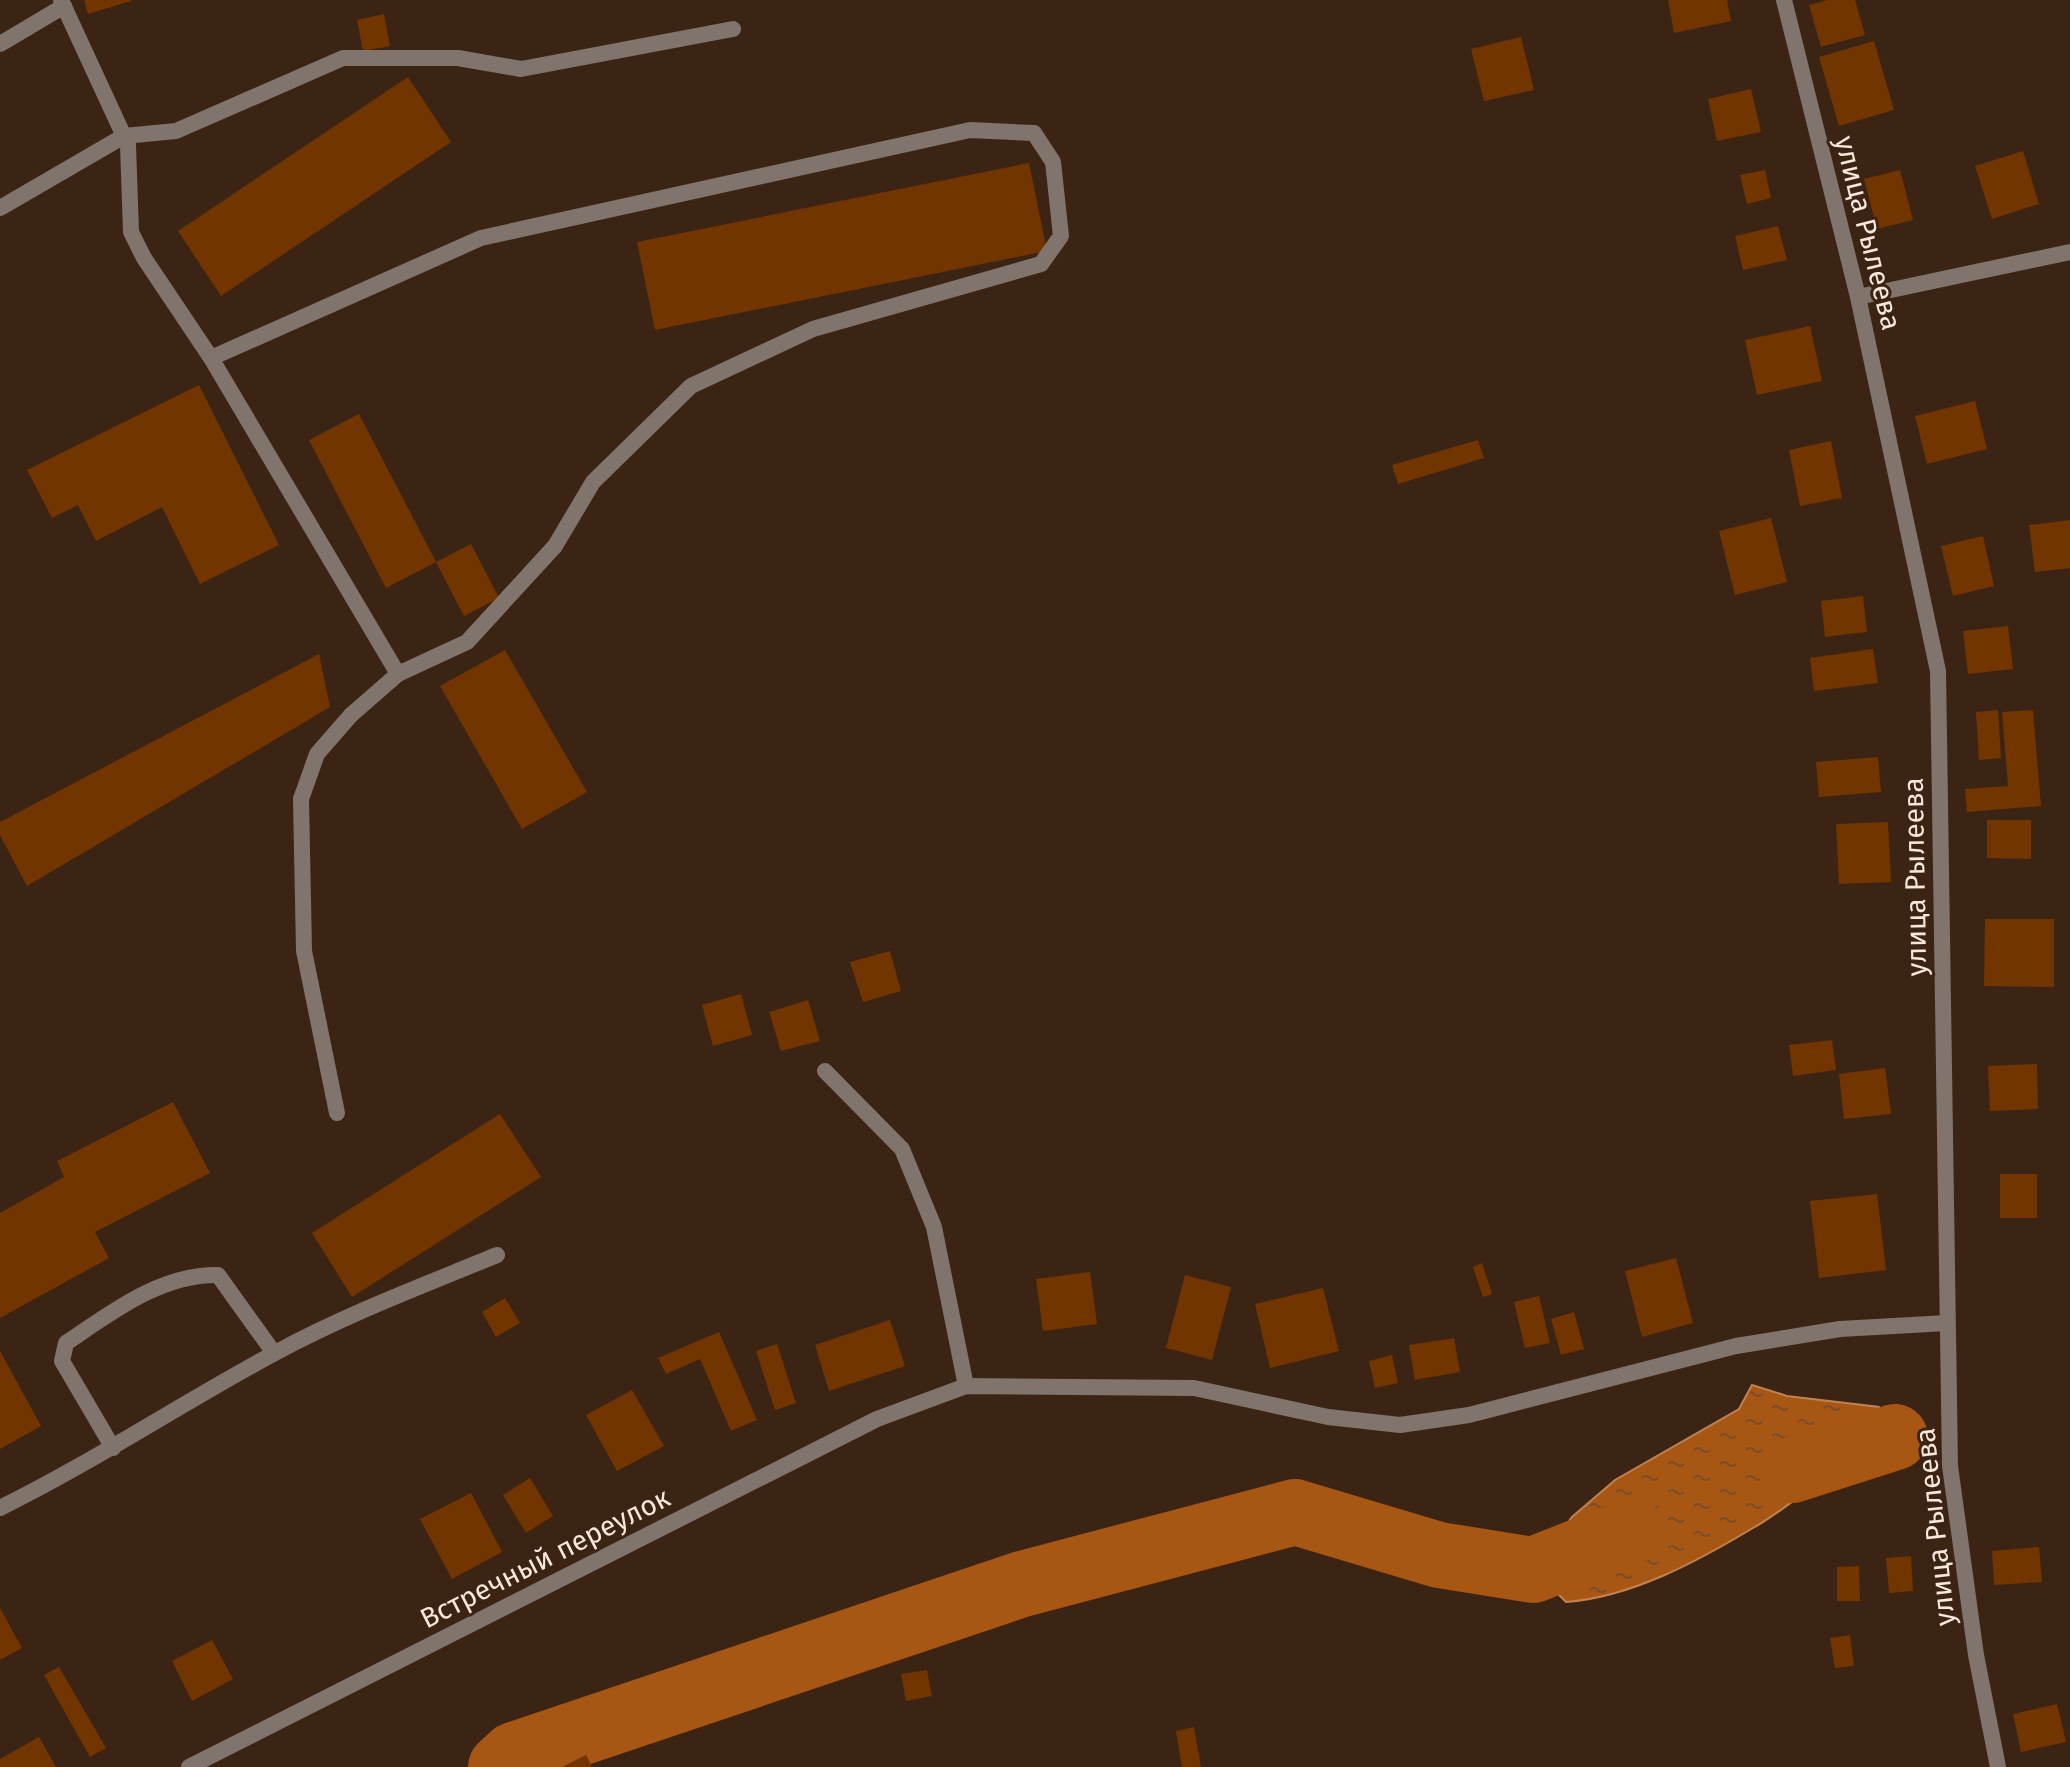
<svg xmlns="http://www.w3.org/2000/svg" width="2070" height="1767" font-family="'Fira Sans',sans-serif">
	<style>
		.water { fill: url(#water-ripples); stroke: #c08250; stroke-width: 2 }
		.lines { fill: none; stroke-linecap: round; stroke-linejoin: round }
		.river { stroke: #a85614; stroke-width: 66 }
		.building { fill: #723500 }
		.service { stroke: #81746c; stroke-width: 16 }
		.minor { stroke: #81746c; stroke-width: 16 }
		.tertiary { stroke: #81746c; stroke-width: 16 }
		.labels { text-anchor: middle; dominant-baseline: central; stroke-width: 6; stroke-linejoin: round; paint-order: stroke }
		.street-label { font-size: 28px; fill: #f8e7dd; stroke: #3c2414 }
	</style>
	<defs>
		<pattern id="water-ripples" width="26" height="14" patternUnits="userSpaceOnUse" patternTransform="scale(2)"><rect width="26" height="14" fill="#a85614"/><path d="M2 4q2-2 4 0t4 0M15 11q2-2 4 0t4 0" fill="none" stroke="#794e2b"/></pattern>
	</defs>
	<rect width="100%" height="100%" fill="#3c2414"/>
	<path class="water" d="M1752,1385l35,11 92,11 7,26c-23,35 -25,24 -57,43 -26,16 -49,37 -76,52 -55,33 -121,69 -187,74l-12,-12 -8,-38 26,-35 43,-37 124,-71z"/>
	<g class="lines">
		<g class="river">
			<polyline points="1792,1470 1895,1437"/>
			<polyline points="501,1767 514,1755 1022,1584 1295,1512 1439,1555 1533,1570 1632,1531"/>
		</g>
	</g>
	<g class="building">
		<polygon points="84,0 131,0 131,1 88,14"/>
		<polygon points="1668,0 1727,0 1731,21 1674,33"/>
		<polygon points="1828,0 1855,0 1865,35 1821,47 1809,5"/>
		<polygon points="384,14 390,46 363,51 357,20"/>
		<polygon points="1521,37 1534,90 1484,101 1471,49"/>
		<polygon points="1874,41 1894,110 1839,126 1819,57"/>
		<polygon points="408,77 451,142 221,296 178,231"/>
		<polygon points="1751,89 1761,132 1717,141 1708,99"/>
		<polygon points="2023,151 2039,204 1992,219 1975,166"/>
		<polygon points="1029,163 1047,251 655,330 637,242"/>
		<polygon points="1765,170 1771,198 1747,204 1740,175"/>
		<polygon points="1900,170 1913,220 1877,229 1864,179"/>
		<polygon points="1778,226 1787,260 1743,270 1735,236"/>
		<polygon points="1810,326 1822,381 1757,395 1745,340"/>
		<polygon points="199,385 279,545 200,584 162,507 96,541 78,505 52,518 27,470"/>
		<polygon points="1975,401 1987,449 1927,464 1915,416"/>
		<polygon points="359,414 436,562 386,588 309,440"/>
		<polygon points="1478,440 1484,458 1398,484 1392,465"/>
		<polygon points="1831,441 1842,498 1800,506 1789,450"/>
		<polygon points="1771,518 1787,582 1735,595 1719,531"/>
		<polygon points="2070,520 2070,568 2035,572 2029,525"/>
		<polygon points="1983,536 1994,586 1953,596 1941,546"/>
		<polygon points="471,544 499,598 464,616 436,562"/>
		<polygon points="1863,596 1867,632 1825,637 1821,601"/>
		<polygon points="2008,626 2013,669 1968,674 1963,631"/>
		<polygon points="1873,649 1878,683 1814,691 1810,658"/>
		<polygon points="505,650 587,792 522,829 440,686"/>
		<polygon points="319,654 330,707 27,886 0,835 0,822"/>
		<polygon points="1998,710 2001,758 1979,760 1976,712"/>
		<polygon points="2033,710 2041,806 1967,812 1965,789 2008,786 2002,712"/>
		<polygon points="1878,757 1881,792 1819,797 1816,762"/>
		<polygon points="1987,820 2031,820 2031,859 1987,858"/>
		<polygon points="1888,822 1891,882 1839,884 1836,824"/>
		<polygon points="1985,919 2054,919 2054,987 1984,986"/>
		<polygon points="890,951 901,991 863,1002 850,962"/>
		<polygon points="741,994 752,1035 713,1046 702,1005"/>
		<polygon points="808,1000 820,1041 781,1051 769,1012"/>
		<polygon points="1832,1040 1836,1070 1793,1076 1789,1045"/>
		<polygon points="2037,1064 2038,1109 1990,1111 1988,1066"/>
		<polygon points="1885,1068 1891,1114 1844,1119 1839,1074"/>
		<polygon points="173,1102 210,1173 95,1232 109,1258 0,1318 0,1213 64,1177 57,1161"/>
		<polygon points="500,1114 541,1177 352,1297 312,1233"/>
		<rect x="2000" y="1174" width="37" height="44"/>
		<polygon points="1877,1194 1886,1270 1819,1278 1810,1201"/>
		<polygon points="1676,1258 1693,1323 1642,1337 1625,1271"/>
		<polygon points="1482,1263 1492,1294 1483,1297 1473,1267"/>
		<polygon points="1090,1272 1097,1324 1043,1331 1036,1279"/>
		<polygon points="1185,1275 1231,1287 1212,1360 1166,1348"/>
		<polygon points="1323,1288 1339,1351 1270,1368 1255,1304"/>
		<polygon points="1539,1296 1550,1343 1525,1348 1514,1302"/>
		<polygon points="505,1298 520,1323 496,1337 482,1312"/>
		<polygon points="1574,1312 1584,1349 1561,1355 1551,1319"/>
		<polygon points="890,1320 905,1366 829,1391 815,1345"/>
		<polygon points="719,1332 757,1420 731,1431 700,1359 666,1374 658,1358"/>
		<polygon points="1454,1338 1460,1372 1415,1380 1409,1345"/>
		<polygon points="777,1344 796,1403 775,1410 756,1351"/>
		<polygon points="0,1351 41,1426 0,1449"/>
		<polygon points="1392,1355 1398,1383 1375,1388 1369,1361"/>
		<polygon points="632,1390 664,1446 617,1471 586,1415"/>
		<polygon points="530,1478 553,1516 526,1533 503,1495"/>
		<polygon points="471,1493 502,1552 452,1579 420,1519"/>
		<polygon points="2039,1547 2042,1582 1994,1585 1992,1551"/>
		<polygon points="1911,1556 1913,1591 1889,1593 1886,1558"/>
		<polygon points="1859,1566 1860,1601 1837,1601 1837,1567"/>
		<polygon points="0,1608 22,1648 0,1660"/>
		<polygon points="1850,1635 1854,1666 1835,1668 1830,1638"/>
		<polygon points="212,1640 233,1679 192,1701 172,1661"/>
		<polygon points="59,1667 106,1748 90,1757 44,1675"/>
		<polygon points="927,1670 932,1696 906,1701 901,1674"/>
		<polygon points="2057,1704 2066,1742 2021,1752 2013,1714"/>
		<polygon points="1194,1727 1201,1767 1182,1767 1176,1731"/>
		<polygon points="39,1737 56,1767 0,1767 0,1759"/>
		<polygon points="586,1755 592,1767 562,1767"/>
	</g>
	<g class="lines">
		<g class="service">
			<polyline points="61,0 128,145 131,232 144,258 211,358 398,674"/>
			<polyline points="0,44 64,6"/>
			<polyline points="0,208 124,136 176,131 343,58 458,58 521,69 733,29"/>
			<polyline points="211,358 481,238 970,130 1034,133 1053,162 1061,236 1041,264 813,329 691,386 593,482 555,546 467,642 398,674 351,715 317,754 301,799 304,951 337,1113"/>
			<polyline points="825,1071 902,1149 934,1227 966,1386"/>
			<path d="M113,1448l-51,-87 4,-18c46,-31 95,-69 152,-68l56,78"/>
			<path d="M0,1508c95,-47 182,-105 275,-155 72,-39 147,-67 222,-98"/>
		</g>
		<g class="minor">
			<polyline points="1858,297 2070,252"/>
			<polyline points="189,1767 877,1419 966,1386 1194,1388 1328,1417 1400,1425 1469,1415 1736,1346 1840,1329 1947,1323"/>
		</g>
		<polyline class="tertiary" points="1784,0 1858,297 1938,671 1950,1466 1976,1655 1998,1767"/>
	</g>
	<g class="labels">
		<g class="street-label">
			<text transform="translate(1868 233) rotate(76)">улица Рылеева</text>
			<text transform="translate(1915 877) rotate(-91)">улица Рылеева</text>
			<text transform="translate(1935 1527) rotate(-96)">улица Рылеева</text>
			<text transform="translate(545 1558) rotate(-27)">Встречный переулок</text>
		</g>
	</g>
</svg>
